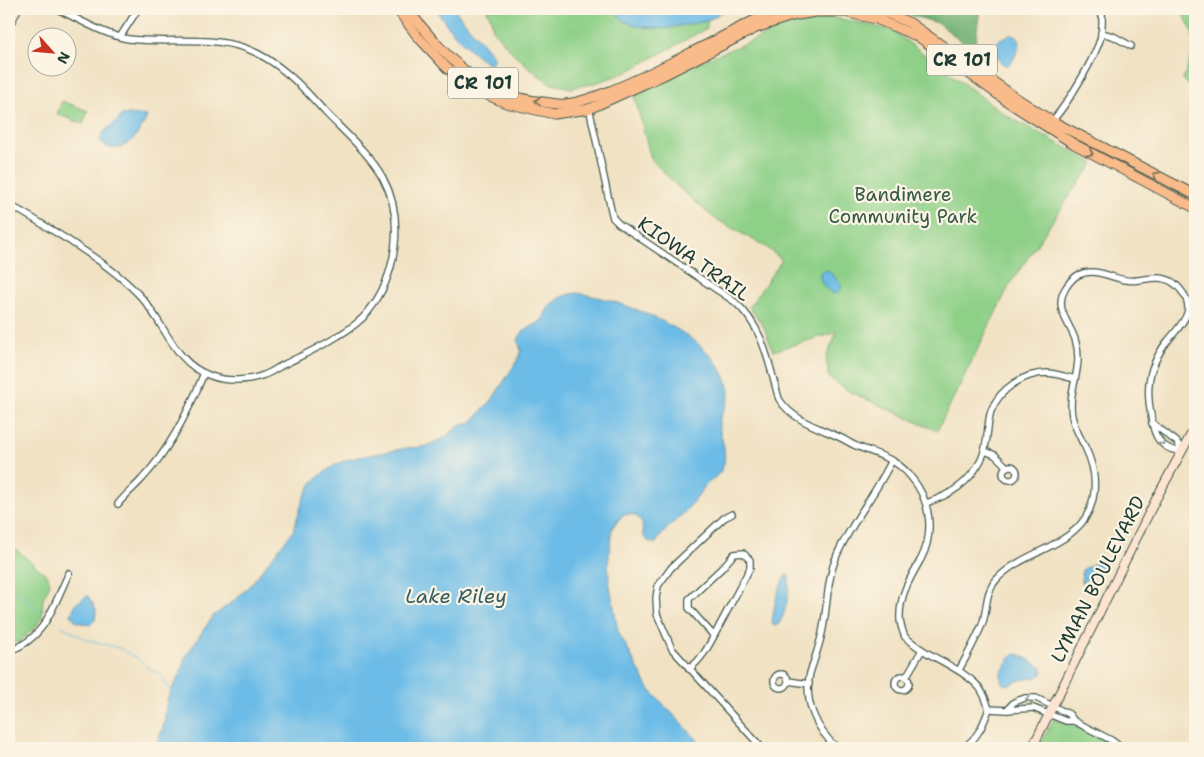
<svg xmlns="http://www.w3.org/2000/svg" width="1204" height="757" font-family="'Shantell Sans',sans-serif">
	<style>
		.green { fill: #8ed088; stroke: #56865e }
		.forest { fill: #72b274; stroke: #487854 }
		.water { fill: #6cbce7; stroke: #467c8e }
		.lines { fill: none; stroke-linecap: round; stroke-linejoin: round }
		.stream { stroke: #6cbce7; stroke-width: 1 }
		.street-casing { stroke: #3e564a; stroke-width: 8 }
		.secondary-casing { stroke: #3e564a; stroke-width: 10 }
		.primary-casing { stroke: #3e564a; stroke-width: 11 }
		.street { stroke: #fff; stroke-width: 5.5 }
		.secondary { stroke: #fde4d1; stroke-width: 8 }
		.primary { stroke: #fabb8b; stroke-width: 9 }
		.oneway { stroke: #82765b }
		.oneway2 { stroke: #8f9e9a }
		.labels { text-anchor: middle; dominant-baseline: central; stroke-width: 4.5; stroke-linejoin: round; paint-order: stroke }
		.shield { fill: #fcf5e5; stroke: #617469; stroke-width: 1 }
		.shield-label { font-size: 18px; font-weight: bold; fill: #1f3d34 }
		.park-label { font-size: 19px; fill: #355a45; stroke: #fcf5e5 }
		.street-label { font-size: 19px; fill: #1f3d34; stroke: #fcf5e5 }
		.water-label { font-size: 20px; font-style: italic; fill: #325d61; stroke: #fcf5e5 }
	</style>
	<rect width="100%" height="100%" fill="#fcf5e5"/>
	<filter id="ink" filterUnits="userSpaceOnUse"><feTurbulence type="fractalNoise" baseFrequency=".02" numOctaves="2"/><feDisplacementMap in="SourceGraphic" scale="10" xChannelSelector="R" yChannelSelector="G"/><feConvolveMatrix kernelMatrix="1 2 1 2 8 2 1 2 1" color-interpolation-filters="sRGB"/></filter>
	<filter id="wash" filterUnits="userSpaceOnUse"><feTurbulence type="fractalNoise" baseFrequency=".0096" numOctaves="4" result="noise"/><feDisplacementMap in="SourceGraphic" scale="20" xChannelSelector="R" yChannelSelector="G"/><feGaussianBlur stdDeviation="1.12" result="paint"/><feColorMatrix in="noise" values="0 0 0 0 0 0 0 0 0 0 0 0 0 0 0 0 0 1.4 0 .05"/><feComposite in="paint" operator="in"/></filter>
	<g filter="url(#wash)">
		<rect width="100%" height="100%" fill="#f1e2c4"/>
		<g class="green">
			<path d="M486,9h127c3,7 11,11 18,14 25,11 50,1 76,-2v7l-82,45 -30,10 -24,5 -19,-4 -14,-9 -25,-22 -20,-23 -2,-12z"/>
			<path d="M1178,9h17v83l-4,-3 -8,-10c11,-29 18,-44 -5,-70z"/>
			<polygon points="821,16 852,21 893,31 1006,115 1094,163 1072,192 1009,286 937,431 848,391 829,377 826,358 837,332 773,351 764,327 749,307 782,260 766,247 714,218 678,187 651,159 634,95 709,58 761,37 787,22"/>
			<polygon points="62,101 88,111 83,124 57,114"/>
			<polygon points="9,544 48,576 50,585 43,598 42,616 37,625 22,640 9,645"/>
			<path d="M1054,719c21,7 46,14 62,29h-78z"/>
		</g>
		<polygon class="forest" points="888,9 980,9 974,51 938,23"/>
		<g class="water">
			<path d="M436,9h18l39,47v4l-2,4h-3c-22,-16 -38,-32 -52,-55z"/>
			<polygon points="613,9 727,9 707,21 663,29 638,26 624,21"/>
			<path d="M1010,35l6,1 4,5c-1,8 -6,21 -13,25l-7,-4 -6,-16 6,-7z"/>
			<path d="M128,114l19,2 -1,3c-3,6 -7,13 -11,18 -8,11 -27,17 -35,3 3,-12 16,-15 22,-25z"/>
			<path d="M823,270l6,1 12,13 1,3 -4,6h-6c-7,-4 -13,-12 -12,-20z"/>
			<path d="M577,293c47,7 146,44 152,99 1,13 -12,23 -10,36 3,12 9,28 3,41 -3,6 -11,11 -16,16 -7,8 -12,17 -19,24 -10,12 -23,20 -31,34 -13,0 -13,-9 -14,-20l-6,-7 -7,-2 -6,1 -11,13 -4,38 1,14 9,51 31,58 56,59h-550l9,-24 3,-25 13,-25 5,-16 9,-14 19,-28 22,-16 16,-16 42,-53 11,-34 8,-14 9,-8 14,-10 14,-6 58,-11 17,-1 20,-9 15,-12 12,-3 21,-23 25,-39 4,-10 -3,-11c4,-12 15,-12 24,-20 3,-3 3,-7 5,-10 5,-10 20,-16 30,-17z"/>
			<polygon points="1097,562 1102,563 1102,566 1094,575 1081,583 1082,570"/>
			<path d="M786,575l3,1c1,12 -3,38 -10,48l-5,2 -2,-3c2,-18 5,-32 14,-48z"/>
			<polygon points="86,596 88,596 96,609 95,620 90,625 77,622 71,615 75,605"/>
			<polygon points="1015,654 1021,655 1042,668 1043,670 1042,674 1035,678 1020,680 1009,685 1002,683 1000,675 1010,658"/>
		</g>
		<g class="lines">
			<g class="stream">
				<polyline points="9,587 26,599 42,613"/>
				<polyline points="62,626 85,639 119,648 137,658 146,667 160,674 172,692"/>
			</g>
		</g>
	</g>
	<g filter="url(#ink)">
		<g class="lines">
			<g class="street-casing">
				<g id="street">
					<polyline points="1101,33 1113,36 1131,46"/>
					<polyline points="120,37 138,9"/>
					<path d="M589,107l22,103 2,8 6,6 116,78c29,26 33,60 44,97 13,21 38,28 60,38 7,3 13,8 20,10 20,8 38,12 52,30 19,22 24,55 10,82 -11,19 -22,37 -21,60 0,4 3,14 5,18 2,2 7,5 9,7 19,15 43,22 61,39 8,7 11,17 14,26 -6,16 -11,29 -26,39"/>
					<path d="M1052,121c15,-16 41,-60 48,-81 3,-10 2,-21 2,-31"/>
					<path d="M9,205c20,10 39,23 59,35 26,17 52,34 73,57 24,26 33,67 70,79 16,6 37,5 53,-1 7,-2 14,-8 21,-11 18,-9 36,-17 53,-28 10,-6 22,-14 30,-24 29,-36 37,-93 15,-134 -14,-25 -38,-45 -58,-66 -22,-25 -47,-52 -80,-64 -38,-13 -77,-4 -116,-9 -25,-4 -50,-20 -72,-30"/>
					<polyline points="1152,423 1177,442 1182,451"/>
					<polyline points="985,451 995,455 1007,467"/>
					<circle cx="1010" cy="473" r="7"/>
					<path d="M926,503c25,-8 43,-20 55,-43 8,-16 5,-33 10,-49 9,-23 33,-38 57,-38 10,1 18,4 27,6"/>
					<path d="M118,504c7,-9 16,-16 24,-25 28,-30 47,-68 62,-106"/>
					<polyline points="732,514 724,518 671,568 658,586 656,598 657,614 672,649 762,748"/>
					<path d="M9,651c37,-13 44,-45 60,-78"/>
					<path d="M689,669c12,-9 18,-20 25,-33l36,-68v-8l-7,-7 -9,1 -11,13 -34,32v9l25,28"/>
					<path d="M959,670c8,-14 16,-29 23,-45 6,-16 2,-32 15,-46 26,-28 76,-32 92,-68 9,-21 6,-44 -4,-64 -5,-10 -11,-20 -13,-31 -4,-21 6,-38 6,-58 0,-6 -1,-13 -3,-19 -6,-17 -21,-31 -10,-50 3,-5 8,-11 13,-14 22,-10 38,9 60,5 17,-2 30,-6 42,9 19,22 0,36 -13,53 -7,8 -11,17 -15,27 -6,18 -3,38 1,57 3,15 13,25 29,25"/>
					<circle cx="781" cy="681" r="7"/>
					<circle cx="902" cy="683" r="7"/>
					<polyline points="906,677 922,650"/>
					<polyline points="788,681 809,684"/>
					<polyline points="989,709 1007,710 1033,708 1066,721 1074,721"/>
					<polyline points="1007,710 1014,702 1025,698 1036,698 1069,714 1074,721 1111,740 1122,748"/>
					<path d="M837,748c-20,-18 -34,-46 -27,-75 4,-13 9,-26 12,-40 6,-26 4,-52 15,-78 15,-34 39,-61 55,-95"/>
					<polyline points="1193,748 1195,746"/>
				</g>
			</g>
			<g class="secondary-casing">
				<g id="secondary">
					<polyline points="9,25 17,9"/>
					<polyline points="1032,748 1156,499 1195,427"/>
				</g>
			</g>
			<g class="primary-casing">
				<g id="primary">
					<polyline points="397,9 418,37 447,68 478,91 506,103 554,114 589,109 664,75 756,28 792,16 816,12 844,12 876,19 919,37 1011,104 1074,144 1195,208"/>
					<path d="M407,9c39,47 70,86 136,93 7,1 15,3 22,2 14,-1 28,-7 40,-11 36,-14 69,-32 103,-49 25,-12 52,-30 80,-35"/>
					<polyline points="867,9 889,14 910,23 1015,97 1052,121 1195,195"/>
				</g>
			</g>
			<use href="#street" class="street"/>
			<use href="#secondary" class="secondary"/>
			<use href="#primary" class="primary"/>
		</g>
		<defs><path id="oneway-chevron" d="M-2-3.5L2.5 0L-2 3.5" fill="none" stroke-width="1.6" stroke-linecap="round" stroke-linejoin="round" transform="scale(1.25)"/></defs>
		<g class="oneway">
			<use href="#oneway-chevron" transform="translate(538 101) rotate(-173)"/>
			<use href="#oneway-chevron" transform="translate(1090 153) rotate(28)"/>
			<use href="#oneway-chevron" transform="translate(1156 175) rotate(-153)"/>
		</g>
		<g class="oneway2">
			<use href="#oneway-chevron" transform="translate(1162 442) rotate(42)"/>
			<use href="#oneway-chevron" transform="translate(1029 699) rotate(175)"/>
		</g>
	</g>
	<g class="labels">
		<g class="shield">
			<rect x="927" y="44.5" width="70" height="31" rx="4"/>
			<rect x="448" y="67.5" width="70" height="31" rx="4"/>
		</g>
		<g class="shield-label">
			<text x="962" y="60">CR 101</text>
			<text x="483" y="83">CR 101</text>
		</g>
		<g class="park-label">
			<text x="903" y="194">Bandimere<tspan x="903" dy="22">Community Park</tspan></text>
		</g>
		<g class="street-label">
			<text transform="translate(694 259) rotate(35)">KIOWA TRAIL</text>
			<text transform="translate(1098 579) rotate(-63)">LYMAN BOULEVARD</text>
		</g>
		<g class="water-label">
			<text x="456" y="596">Lake Riley</text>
		</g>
	</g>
	<rect width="1204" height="757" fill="none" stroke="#fcf5e5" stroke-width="30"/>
	<g transform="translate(52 52) rotate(117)"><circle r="24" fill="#fcf5e5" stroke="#a4ab9e"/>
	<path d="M0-4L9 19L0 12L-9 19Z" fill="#c8321e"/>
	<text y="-8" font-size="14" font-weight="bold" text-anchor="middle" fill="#1f3d34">N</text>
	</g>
</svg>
